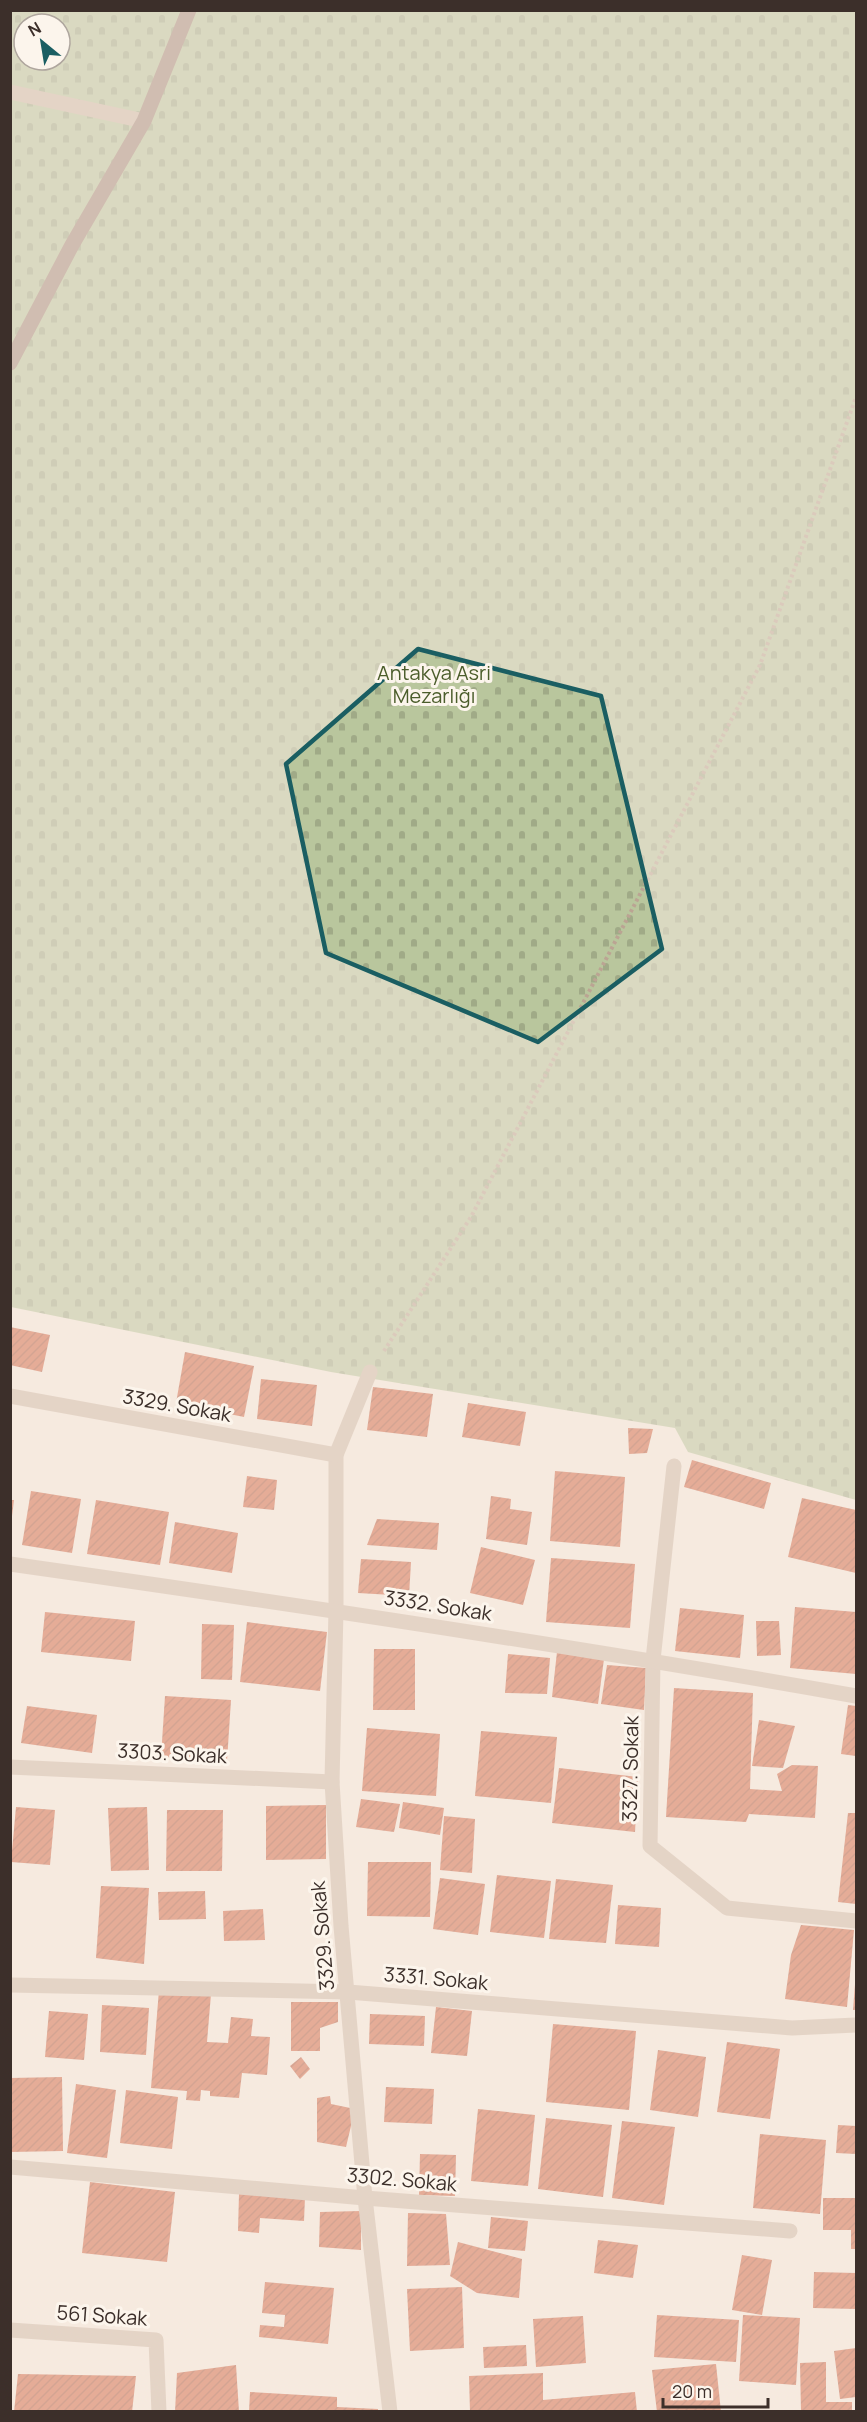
<svg xmlns="http://www.w3.org/2000/svg" width="867" height="2422" font-family="Manrope,sans-serif">
	<style>
		.cemetery { fill: url(#cemetery-stones); fill-rule: evenodd }
		.building { fill: url(#building-hatch) }
		.lines { fill: none; stroke-linecap: round; stroke-linejoin: round }
		.path { stroke: #bba493; stroke-width: 4; stroke-dasharray: 3 3; stroke-linecap: butt }
		.street { stroke: #cfbaa9; stroke-width: 15 }
		.secondary { stroke: #a3887a; stroke-width: 15 }
		.marked { fill: none; stroke: #1a5e62; stroke-width: 4.5; stroke-linejoin: round }
		.labels { text-anchor: middle; dominant-baseline: central; stroke-width: 6; stroke-linejoin: round; paint-order: stroke }
		.park-label { font-size: 20px; fill: #4b5d2b; stroke: #fcf5ec }
		.street-label { font-size: 20px; fill: #3c2f2a; stroke: #fcf5ec }
	</style>
	<defs>
		<pattern id="cemetery-stones" width="16" height="16" patternUnits="userSpaceOnUse" patternTransform="scale(1.5)"><rect width="16" height="16" fill="#b9c69d"/><path d="M2 7V4a2 2 0 0 1 4 0v3zM10 15v-3a2 2 0 0 1 4 0v3z" fill="#a0aa87"/></pattern>
		<pattern id="building-hatch" width="6" height="6" patternUnits="userSpaceOnUse" patternTransform="scale(1.5)"><rect width="6" height="6" fill="#d06242"/><path d="M-1 1l2-2M0 6l6-6M5 7l2-2" fill="none" stroke="#aa5137"/></pattern>
	</defs>
	<rect width="100%" height="100%" fill="#f5eadf"/>
	<path class="cemetery" d="M10,11h846v1489l-168,-48 -13,-24 -344,-56 -320,-65zM24,24h36v36h-36z"/>
	<g class="building">
		<polygon points="10,1327 50,1335 42,1372 10,1365"/>
		<polygon points="185,1352 254,1366 244,1417 176,1403"/>
		<polygon points="261,1379 317,1385 312,1426 257,1419"/>
		<polygon points="373,1387 433,1394 427,1437 367,1430"/>
		<polygon points="468,1403 526,1412 520,1446 462,1437"/>
		<polygon points="628,1428 653,1429 647,1453 629,1454"/>
		<polygon points="692,1460 771,1483 764,1509 684,1487"/>
		<polygon points="555,1471 625,1477 620,1547 550,1541"/>
		<polygon points="247,1476 277,1480 274,1510 243,1507"/>
		<polygon points="31,1491 81,1499 72,1553 22,1545"/>
		<polygon points="491,1496 511,1499 510,1509 532,1512 527,1545 486,1539"/>
		<polygon points="802,1498 856,1510 856,1573 788,1557"/>
		<polygon points="10,1500 14,1500 12,1516 10,1516"/>
		<polygon points="96,1500 169,1512 160,1565 87,1554"/>
		<polygon points="377,1519 439,1523 437,1550 367,1545"/>
		<polygon points="175,1522 238,1533 232,1573 169,1563"/>
		<polygon points="481,1547 535,1560 523,1605 470,1593"/>
		<polygon points="551,1558 635,1564 630,1628 546,1622"/>
		<polygon points="361,1559 411,1562 409,1596 358,1593"/>
		<polygon points="795,1607 856,1612 856,1674 790,1668"/>
		<polygon points="680,1608 744,1615 740,1658 675,1651"/>
		<polygon points="45,1612 135,1621 131,1661 41,1652"/>
		<polygon points="756,1621 779,1621 781,1655 757,1656"/>
		<polygon points="247,1622 327,1632 320,1691 240,1682"/>
		<polygon points="202,1624 234,1625 232,1680 201,1679"/>
		<polygon points="374,1649 415,1649 415,1710 373,1710"/>
		<polygon points="557,1652 604,1659 598,1704 552,1697"/>
		<polygon points="508,1654 550,1658 547,1694 505,1693"/>
		<polygon points="607,1665 646,1668 644,1710 601,1704"/>
		<polygon points="674,1688 753,1693 750,1789 782,1791 777,1774 792,1765 818,1766 815,1818 749,1814 746,1822 666,1817"/>
		<polygon points="165,1696 231,1700 227,1761 161,1757"/>
		<polygon points="848,1705 856,1706 856,1756 841,1754"/>
		<polygon points="27,1706 97,1715 92,1753 21,1743"/>
		<polygon points="759,1720 795,1726 783,1768 752,1766"/>
		<polygon points="367,1728 440,1734 436,1796 362,1791"/>
		<polygon points="481,1731 557,1737 551,1803 475,1796"/>
		<polygon points="559,1768 638,1777 635,1832 552,1823"/>
		<polygon points="361,1799 400,1804 394,1832 356,1827"/>
		<polygon points="403,1802 444,1808 440,1835 399,1828"/>
		<polygon points="326,1805 326,1859 266,1860 266,1806"/>
		<polygon points="16,1807 55,1810 50,1865 11,1862"/>
		<polygon points="147,1807 149,1870 111,1871 108,1808"/>
		<polygon points="167,1810 223,1810 222,1871 166,1871"/>
		<polygon points="848,1813 856,1813 856,1904 838,1902"/>
		<polygon points="444,1816 475,1819 472,1873 440,1870"/>
		<polygon points="368,1862 431,1862 430,1917 367,1916"/>
		<polygon points="497,1875 551,1881 544,1938 490,1932"/>
		<polygon points="440,1878 485,1884 478,1935 433,1929"/>
		<polygon points="556,1879 613,1885 606,1943 549,1939"/>
		<polygon points="101,1886 149,1888 144,1964 96,1958"/>
		<polygon points="205,1891 206,1919 159,1920 158,1892"/>
		<polygon points="618,1905 661,1908 659,1947 615,1944"/>
		<polygon points="263,1909 265,1940 224,1941 223,1911"/>
		<polygon points="801,1925 854,1930 847,2007 785,1999 791,1955"/>
		<polygon points="855,1984 856,1984 856,2010 853,2010"/>
		<polygon points="159,1990 211,1994 207,2042 228,2043 231,2017 253,2019 251,2036 270,2037 267,2075 242,2073 239,2098 210,2096 210,2091 201,2090 200,2101 186,2100 187,2091 151,2088"/>
		<polygon points="291,2002 338,2002 338,2022 320,2028 320,2051 291,2051"/>
		<polygon points="102,2005 149,2008 146,2055 100,2052"/>
		<polygon points="436,2007 472,2011 467,2056 431,2053"/>
		<polygon points="49,2011 88,2014 84,2060 45,2057"/>
		<polygon points="370,2014 425,2016 424,2046 369,2044"/>
		<polygon points="553,2024 636,2031 629,2110 546,2102"/>
		<polygon points="727,2042 780,2049 770,2119 717,2112"/>
		<polygon points="658,2050 706,2057 698,2117 650,2110"/>
		<polygon points="301,2057 310,2069 300,2079 290,2066"/>
		<polygon points="62,2077 63,2151 10,2152 10,2078"/>
		<polygon points="76,2084 116,2090 107,2158 67,2153"/>
		<polygon points="386,2087 434,2089 432,2124 384,2122"/>
		<polygon points="126,2090 178,2097 172,2149 120,2143"/>
		<polygon points="330,2096 331,2104 355,2109 346,2147 317,2142 317,2098"/>
		<polygon points="478,2109 535,2115 528,2186 471,2181"/>
		<polygon points="546,2118 612,2125 603,2197 538,2189"/>
		<polygon points="622,2121 675,2127 664,2205 612,2198"/>
		<polygon points="838,2125 856,2126 856,2154 836,2153"/>
		<polygon points="760,2134 826,2140 820,2214 753,2208"/>
		<polygon points="420,2154 456,2155 455,2196 419,2195"/>
		<polygon points="90,2182 175,2192 167,2262 82,2253"/>
		<polygon points="239,2194 305,2197 304,2221 260,2218 259,2233 238,2231"/>
		<polygon points="823,2198 856,2198 856,2249 851,2249 851,2230 823,2230"/>
		<polygon points="361,2211 361,2250 319,2247 320,2212"/>
		<polygon points="408,2213 446,2214 450,2265 407,2266"/>
		<polygon points="491,2217 528,2221 525,2251 488,2248"/>
		<polygon points="598,2240 638,2245 633,2278 594,2273"/>
		<polygon points="458,2242 522,2259 519,2298 477,2293 450,2276"/>
		<polygon points="742,2255 772,2260 762,2315 732,2310"/>
		<polygon points="814,2272 856,2273 856,2309 813,2308"/>
		<polygon points="265,2282 334,2288 328,2344 259,2337 260,2325 284,2327 285,2315 262,2313"/>
		<polygon points="462,2287 464,2348 410,2351 407,2289"/>
		<polygon points="657,2315 739,2320 736,2362 654,2357"/>
		<polygon points="743,2315 800,2318 796,2385 739,2381"/>
		<polygon points="583,2316 586,2363 536,2367 533,2319"/>
		<polygon points="526,2345 527,2366 484,2368 483,2347"/>
		<polygon points="856,2348 856,2397 840,2399 834,2351"/>
		<polygon points="826,2362 826,2402 852,2402 852,2412 801,2412 800,2363"/>
		<polygon points="716,2364 721,2412 657,2412 652,2370"/>
		<polygon points="236,2365 239,2412 175,2412 177,2373"/>
		<polygon points="543,2373 543,2400 635,2392 637,2412 470,2412 469,2376"/>
		<polygon points="18,2374 136,2376 132,2412 14,2412"/>
		<polygon points="250,2392 337,2397 337,2407 378,2409 378,2412 249,2412"/>
	</g>
	<g class="lines">
		<polyline class="path" points="384,1351 471,1217 760,665 856,397"/>
		<g class="street">
			<polyline points="10,92 144,121"/>
			<polyline points="370,1372 336,1455 336,1610 332,1782 341,1926 365,2198 390,2412"/>
			<polyline points="10,1396 336,1455"/>
			<polyline points="674,1466 653,1660 650,1846 727,1908 856,1921"/>
			<path d="M10,1564c283,40 565,82 846,132"/>
			<polyline points="10,1767 332,1782"/>
			<polyline points="10,1985 348,1992 792,2028 856,2025"/>
			<polyline points="10,2167 365,2198 790,2231"/>
			<polyline points="10,2330 156,2340 159,2412"/>
		</g>
		<polyline class="secondary" points="10,363 72,245 144,121 189,10"/>
	</g>
	<path d="M0 0H867V2422H0ZM418,649l183,47 61,253 -124,93 -212,-89 -40,-189z" fill="#f5eadf" fill-opacity=".55" fill-rule="evenodd"/>
	<path class="marked" d="M418,649l183,47 61,253 -124,93 -212,-89 -40,-189z"/>
	<g class="labels">
		<g class="park-label">
			<text x="434" y="672">Antakya Asri<tspan x="434" dy="23">Mezarlığı</tspan></text>
		</g>
		<g class="street-label">
			<text transform="translate(177 1405) rotate(10)">3329. Sokak</text>
			<text transform="translate(438 1605) rotate(9)">3332. Sokak</text>
			<text transform="translate(172 1753) rotate(3)">3303. Sokak</text>
			<text transform="translate(630 1769) rotate(-89)">3327. Sokak</text>
			<text transform="translate(322 1936) rotate(-95)">3329. Sokak</text>
			<text transform="translate(436 1978) rotate(5)">3331. Sokak</text>
			<text transform="translate(402 2179) rotate(5)">3302. Sokak</text>
			<text transform="translate(102 2315) rotate(4)">561 Sokak</text>
		</g>
	</g>
	<rect width="867" height="2422" fill="none" stroke="#3c2f2a" stroke-width="24"/>
	<g transform="translate(42 42) rotate(330)"><circle r="28" fill="#fcf5ec" stroke="#afa69e" stroke-width="1.5"/>
	<path d="M0-4.5L10 22L0 15L-10 22Z" fill="#1a5e62"/>
	<text y="-9" font-size="16" font-weight="bold" text-anchor="middle" fill="#3c2f2a">N</text>
	</g>
	<path d="M663 2398v9h105v-9" fill="none" stroke="#3c2f2a" stroke-width="3"/>
	<text x="672" y="2398" font-size="18" fill="#3c2f2a" stroke="#fcf5ec" stroke-width="4.5" paint-order="stroke">20 m</text>
</svg>
